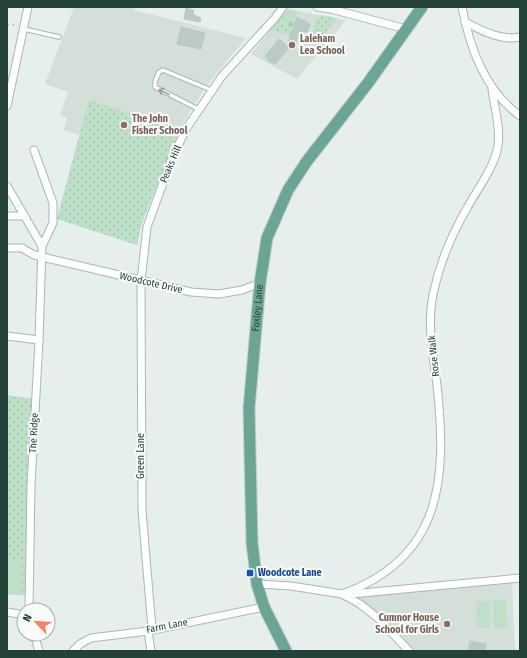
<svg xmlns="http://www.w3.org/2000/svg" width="527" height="658" font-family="'Fira Sans Condensed',sans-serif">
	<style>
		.built { fill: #d4dfda }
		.grass { fill: url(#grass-dots) }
		.forest { fill: url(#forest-firs) }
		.garden { fill: #bfe0c8 }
		.building { fill: #bbcac4; stroke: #b8c9c2 }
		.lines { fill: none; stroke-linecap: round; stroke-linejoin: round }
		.service-casing { stroke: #a8b8b2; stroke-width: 5.5 }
		.minor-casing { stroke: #a8b8b2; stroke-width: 9 }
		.primary-casing { stroke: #c2cac8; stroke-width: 13 }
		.path { stroke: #86b3a5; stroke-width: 1; stroke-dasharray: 2 3; stroke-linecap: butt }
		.service { stroke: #fff; stroke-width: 3.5 }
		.minor { stroke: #fff; stroke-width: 7 }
		.primary { stroke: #6aa596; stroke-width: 11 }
		.oneway { stroke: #92a09c }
		.education-dot { fill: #8d6e63; stroke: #f7fbf9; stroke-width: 1.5 }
		.transit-dot { fill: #1a4fb4; stroke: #f7fbf9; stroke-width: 1.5 }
		.labels { text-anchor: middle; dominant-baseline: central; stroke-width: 4; stroke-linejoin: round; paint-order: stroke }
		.education-label { font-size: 10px; font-weight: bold; fill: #785e54; stroke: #f7fbf9; text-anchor: start }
		.street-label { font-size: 10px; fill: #24423a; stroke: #f7fbf9 }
		.transit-label { font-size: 10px; font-weight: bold; fill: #164399; stroke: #f7fbf9; text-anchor: start }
	</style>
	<defs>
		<pattern id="grass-dots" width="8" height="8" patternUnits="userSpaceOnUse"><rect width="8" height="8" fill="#bfe0c8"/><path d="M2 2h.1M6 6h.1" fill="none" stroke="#a4c1ad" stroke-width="1.8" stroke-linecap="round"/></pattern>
		<pattern id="forest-firs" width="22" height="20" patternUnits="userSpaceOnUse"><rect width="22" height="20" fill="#bfe0c8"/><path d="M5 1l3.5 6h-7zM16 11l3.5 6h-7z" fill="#a4c1ad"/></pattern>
	</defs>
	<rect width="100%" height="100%" fill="#e6efeb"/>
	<g class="built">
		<polygon points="74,7 135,7 134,10 246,38 207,85 185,120 168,156 142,222 137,245 57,219 79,135 64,130 67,118 60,115 68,92 45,84"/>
		<polygon points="288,9 346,20 297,79 251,54"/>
		<polygon points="512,583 515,651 409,651 350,597"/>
	</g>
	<g class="grass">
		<polygon points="321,15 337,18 320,39 310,35 315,25 314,24"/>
		<polygon points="277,22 293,28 291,35 288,35 271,30"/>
		<polygon points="89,100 180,130 142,222 137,245 57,219"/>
		<polygon points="7,395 36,399 29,596 7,594"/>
	</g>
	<polygon class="forest" points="288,9 298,11 292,27 277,22"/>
	<g class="garden">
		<polygon points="7,560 21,561 19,595 7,594"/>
		<polygon points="506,600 507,627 494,628 493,601"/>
		<polygon points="476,601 489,601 490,628 477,628"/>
	</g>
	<g class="building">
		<polygon points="186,8 193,10 194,15 201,18 200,22 184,19"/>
		<polygon points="297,17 310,24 307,32 304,31 302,36 299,34 293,50 289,48 275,64 272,62 271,63 265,56 279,39 287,46"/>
		<polygon points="181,27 205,33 201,49 177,44"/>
		<polygon points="470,641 486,644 485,651 468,651"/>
	</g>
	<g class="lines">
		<g class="service-casing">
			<g id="service">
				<polyline points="24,29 59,37"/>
				<polyline points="198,109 155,87 155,82 159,72 163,70 211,90"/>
			</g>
		</g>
		<g class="minor-casing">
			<g id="minor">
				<polyline points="317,7 331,9 406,29"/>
				<path d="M462,7c8,42 23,83 58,109"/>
				<path d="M465,22c18,9 35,19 55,15"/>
				<polyline points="7,106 28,7"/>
				<polyline points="34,150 53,203 53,223 42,246"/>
				<polyline points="7,186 42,246 39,340 31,485 29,610"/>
				<polyline points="7,216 24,216"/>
				<polyline points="7,248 22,248 34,255 191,292 219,294 242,290 260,283"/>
				<polyline points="7,336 39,340"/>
				<polyline points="257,584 291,586 342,594 360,604 379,619 409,651"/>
				<path d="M342,594c101,-36 105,-116 95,-209 -4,-29 -10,-61 -4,-90 6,-30 19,-61 34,-87 11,-20 27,-40 31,-62 3,-18 -4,-40 -6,-57"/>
				<polyline points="351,594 520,578"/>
				<polyline points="7,612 24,615"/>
				<polyline points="152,629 142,510 141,281 147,227 171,161 186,129 222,76 275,18 283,7"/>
				<polyline points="148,631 151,651"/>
				<polyline points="34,634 39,651"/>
				<polyline points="73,651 80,644 91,638 148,631 264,607"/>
			</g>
		</g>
		<g class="primary-casing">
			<g id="primary">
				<path id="s1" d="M286,651l-22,-44 -7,-23 -5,-41 -3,-135 11,-125 7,-45 21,-48 19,-29 61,-78 54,-76"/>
			</g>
		</g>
		<polyline class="path" points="7,25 16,25"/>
		<use href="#service" class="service"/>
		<use href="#minor" class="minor"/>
		<use href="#primary" class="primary"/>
	</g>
	<defs><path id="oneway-shaft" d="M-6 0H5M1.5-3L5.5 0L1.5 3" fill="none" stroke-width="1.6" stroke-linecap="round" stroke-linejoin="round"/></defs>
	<use class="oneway" href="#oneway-shaft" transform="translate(164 92) rotate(-154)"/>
	<g class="education-dot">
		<circle cx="292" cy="45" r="4"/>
		<circle cx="124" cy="125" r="4"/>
		<circle cx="447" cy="624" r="4"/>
	</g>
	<rect class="transit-dot" x="246" y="569" width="8" height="8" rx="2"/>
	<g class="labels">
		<g class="education-label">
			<text x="300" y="39">Laleham<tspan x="300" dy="12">Lea School</tspan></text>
			<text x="132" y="119">The John<tspan x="132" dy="12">Fisher School</tspan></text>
			<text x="439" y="618" text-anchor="end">Cumnor House<tspan x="439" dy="12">School for Girls</tspan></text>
		</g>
		<g class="street-label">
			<text transform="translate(171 164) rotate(-67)">Peaks Hill</text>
			<text transform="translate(151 283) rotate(13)">Woodcote Drive</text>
			<text stroke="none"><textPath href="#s1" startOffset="350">Foxley Lane</textPath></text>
			<text transform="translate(434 356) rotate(-96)">Rose Walk</text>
			<text transform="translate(34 433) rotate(-87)">The Ridge</text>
			<text transform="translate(141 456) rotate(-90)">Green Lane</text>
			<text transform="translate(167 626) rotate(-11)">Farm Lane</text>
		</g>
		<g class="transit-label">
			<text x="258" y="573">Woodcote Lane</text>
		</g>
	</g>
	<rect width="527" height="658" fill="none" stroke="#24423a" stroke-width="16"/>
	<g transform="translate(36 622) rotate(295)"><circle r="19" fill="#f7fbf9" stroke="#a3b1ad"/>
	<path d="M0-3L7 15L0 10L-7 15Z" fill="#f4845f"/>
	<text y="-6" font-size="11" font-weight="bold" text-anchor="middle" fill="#24423a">N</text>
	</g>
</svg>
